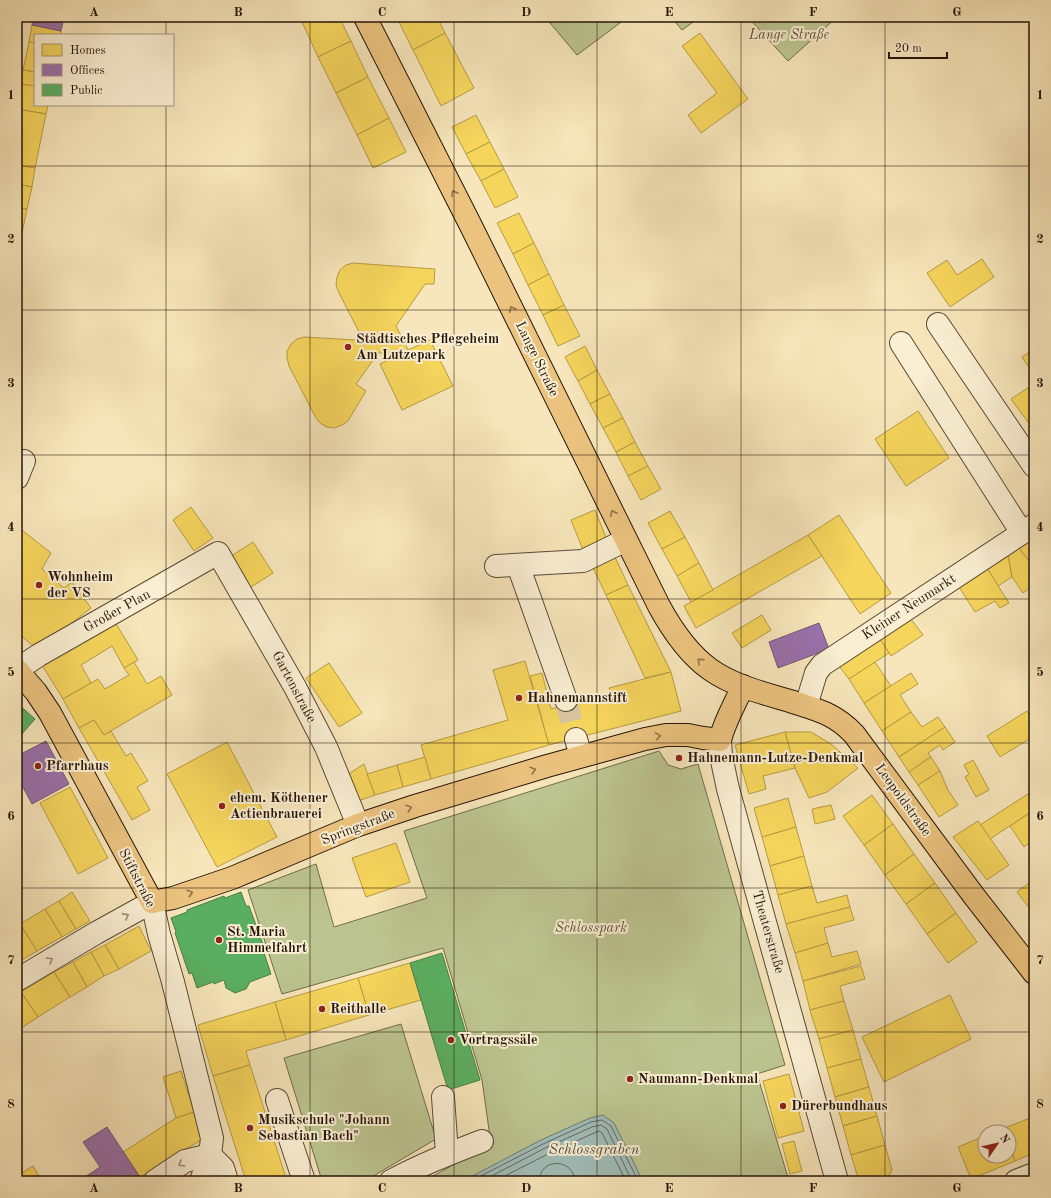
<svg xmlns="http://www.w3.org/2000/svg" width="1051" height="1198" font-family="'Old Standard TT',serif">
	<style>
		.green { fill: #bcc591; stroke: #706c4c }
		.water { fill: #a0bdb9; stroke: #6f7972 }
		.homes { fill: #f6d55c; stroke: #b79b43 }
		.offices { fill: #9970ab; stroke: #76547a }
		.public { fill: #5aae61; stroke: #4a8046 }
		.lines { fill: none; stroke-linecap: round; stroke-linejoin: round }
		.shore { stroke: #626860; stroke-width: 1 }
		.minor-tunnel { stroke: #d8c6a0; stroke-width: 22; stroke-dasharray: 22 11; stroke-linecap: butt }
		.minor-casing { stroke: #5a4835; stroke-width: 24 }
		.major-casing { stroke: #251408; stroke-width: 24 }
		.minor { stroke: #faefd3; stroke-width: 22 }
		.major { stroke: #ecc37e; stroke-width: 22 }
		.oneway { stroke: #927449 }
		.oneway2 { stroke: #9a8c78 }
		.grid { fill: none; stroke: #251408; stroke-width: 1; stroke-opacity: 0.55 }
		.poi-dot { fill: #8f2418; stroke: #faefd3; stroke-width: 1.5 }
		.labels { text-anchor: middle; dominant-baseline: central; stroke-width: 4; stroke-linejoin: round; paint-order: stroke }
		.park-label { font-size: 14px; font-style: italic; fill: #5a5238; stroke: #faefd3 }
		.poi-label { font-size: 14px; font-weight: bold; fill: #251408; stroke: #faefd3; text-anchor: start }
		.street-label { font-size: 14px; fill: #251408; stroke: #faefd3 }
		.water-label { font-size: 15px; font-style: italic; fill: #504f46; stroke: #faefd3 }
		.neatline { fill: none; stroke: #251408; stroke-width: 1.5 }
		.grid-label { font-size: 13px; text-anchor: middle; font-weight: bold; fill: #251408 }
	</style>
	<rect width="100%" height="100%" fill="#f7e6bb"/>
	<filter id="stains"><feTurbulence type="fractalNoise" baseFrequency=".005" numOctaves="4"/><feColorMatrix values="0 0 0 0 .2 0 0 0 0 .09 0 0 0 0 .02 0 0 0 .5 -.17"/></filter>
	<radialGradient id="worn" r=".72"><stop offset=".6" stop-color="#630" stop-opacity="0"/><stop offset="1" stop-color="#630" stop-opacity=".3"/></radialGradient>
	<g class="green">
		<polygon points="545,17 628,17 577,55"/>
		<polygon points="671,17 700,17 682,30"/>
		<polygon points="748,17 837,17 788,61"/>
		<polygon points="659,751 668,765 681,769 698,764 785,1065 757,1074 789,1181 424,1181 491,1144 482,1080 443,948 282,994 248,890 316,864 334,927 427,898 404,831"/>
		<polygon points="401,1024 436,1139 365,1181 322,1181 284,1058"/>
	</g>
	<polygon class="water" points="603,1115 614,1123 637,1169 642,1181 569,1181 556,1178 550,1181 463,1181 541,1140 590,1118"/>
	<g class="homes">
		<polygon points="300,17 312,17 302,22"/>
		<polygon points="312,17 339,17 351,41 318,57 302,22"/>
		<polygon points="404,17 437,17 445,33 413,50 398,20"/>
		<polygon points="32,25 61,31 61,35 35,35 35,43 29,42"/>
		<polygon points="445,33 474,88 441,106 413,50"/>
		<polygon points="700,33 748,99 701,133 688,115 717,93 682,46"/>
		<polygon points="351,41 368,77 336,93 318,57"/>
		<polygon points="29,42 35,43 35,72 23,70"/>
		<polygon points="23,70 35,72 35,86 21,84"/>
		<polygon points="368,77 389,118 357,135 336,93"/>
		<polygon points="21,84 35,86 35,105 48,105 46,114 17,109 17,101"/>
		<polygon points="17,109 46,114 35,168 17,165"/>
		<polygon points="476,115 490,142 466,154 452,127"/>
		<polygon points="389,118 406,152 373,168 357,135"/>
		<polygon points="490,142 504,169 481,181 466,154"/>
		<polygon points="17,165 35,168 32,187 17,184"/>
		<polygon points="504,169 518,197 495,208 481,181"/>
		<polygon points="17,184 32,187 27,209 17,208"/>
		<polygon points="17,208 27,209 22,233 17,233"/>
		<polygon points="519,213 534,243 513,254 497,223"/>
		<polygon points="17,233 22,233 17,256"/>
		<polygon points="534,243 549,274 528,285 513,254"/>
		<polygon points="982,259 994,277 950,307 927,273 947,260 957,275"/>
		<polygon points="353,263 435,269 434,284 425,284 396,326 408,350 430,340 453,386 402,410 380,364 390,359 379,352 356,384 366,391 348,421 342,425 335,428 327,427 321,424 316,418 289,366 287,358 287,351 291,344 297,339 304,337 356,340 361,338 359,332 338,291 336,284 337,277 340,270 346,265"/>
		<polygon points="549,274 564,305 543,315 528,285"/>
		<polygon points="564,305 580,336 558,346 543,315"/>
		<polygon points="585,346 597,370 578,381 565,357"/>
		<polygon points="1034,349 1034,375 1022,357"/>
		<polygon points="597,370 610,394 590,404 578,381"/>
		<polygon points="1034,384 1034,422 1030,425 1011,399"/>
		<polygon points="610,394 623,418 603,428 590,404"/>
		<polygon points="918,411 949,458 906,486 875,439"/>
		<polygon points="623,418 635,442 616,452 603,428"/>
		<polygon points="635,442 648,466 628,476 616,452"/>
		<polygon points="648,466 661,489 641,500 628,476"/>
		<polygon points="191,507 213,538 194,551 173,520"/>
		<polygon points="595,510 607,540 583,550 571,520"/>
		<polygon points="670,511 685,537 662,549 648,523"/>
		<polygon points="839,515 891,593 860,614 808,535"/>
		<polygon points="18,527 51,553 42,569 64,588 72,582 91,608 63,630 33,646 17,632 17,529"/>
		<polygon points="808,535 822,556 696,628 684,606"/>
		<polygon points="685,537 699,563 677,576 662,549"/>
		<polygon points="1034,537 1034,557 1029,561 1019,548"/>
		<polygon points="253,542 273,573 248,589 228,558"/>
		<polygon points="1019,548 1029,561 1034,564 1034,588 1033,586 1023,593 1012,577 1008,555"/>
		<polygon points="614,555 628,585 606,595 592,566"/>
		<polygon points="1008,555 1012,577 998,586 987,568"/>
		<polygon points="699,563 713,590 691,602 677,576"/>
		<polygon points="987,568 1009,603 1000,608 995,601 975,612 959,587"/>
		<polygon points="628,585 671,672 645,678 606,595"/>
		<polygon points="762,615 771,630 742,648 732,633"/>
		<polygon points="911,619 923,635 891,656 880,639"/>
		<polygon points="115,622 138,660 124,668 112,646 81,665 91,683 63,699 42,665"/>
		<polygon points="880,639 889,653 849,679 839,666"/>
		<polygon points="525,661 549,745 431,779 421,745 508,720 493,670"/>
		<polygon points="134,662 147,684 161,676 172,695 104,735 94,720 79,728 63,699 98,679 105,689 129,675 124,668"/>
		<polygon points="875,662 891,686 864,703 849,679"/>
		<polygon points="329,663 362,713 339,727 306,678"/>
		<polygon points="671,672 681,711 549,745 530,676 542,673 551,709 611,693 609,688"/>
		<polygon points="911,673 918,684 900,695 911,712 882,731 864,703"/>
		<polygon points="1027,711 1034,723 1034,736 1000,757 987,736"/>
		<polygon points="911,712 922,727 938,717 945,727 899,757 882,731"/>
		<polygon points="94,720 104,735 111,731 126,756 131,753 148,781 137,787 150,810 132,820 79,728"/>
		<polygon points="945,727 955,742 943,750 940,745 928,753 931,757 909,772 899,757"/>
		<polygon points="785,732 811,732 831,744 858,768 827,792 809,798 795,768"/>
		<polygon points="785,732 795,768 763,776 766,789 749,794 735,745"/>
		<polygon points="227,742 277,837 217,867 167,774"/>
		<polygon points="425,757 431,779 403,787 397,765"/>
		<polygon points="931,757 940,771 918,785 909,772"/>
		<polygon points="973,760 989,790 976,797 965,777 969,774 964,765"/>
		<polygon points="364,764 375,795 358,801 347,775"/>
		<polygon points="397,765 403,787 375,795 367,774"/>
		<polygon points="940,771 948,790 958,805 939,817 918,785"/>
		<polygon points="70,787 108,858 78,874 40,803"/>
		<polygon points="1034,790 1034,810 990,839 980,825"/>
		<polygon points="872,795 893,824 864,845 843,816"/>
		<polygon points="788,798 796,827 762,837 754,808"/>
		<polygon points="831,805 835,819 815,824 812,809"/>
		<polygon points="1034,810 1034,840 1024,847 1010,826"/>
		<polygon points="978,821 1009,865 987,880 953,837"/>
		<polygon points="893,824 914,854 885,875 864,845"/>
		<polygon points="796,827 804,856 770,866 762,837"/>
		<polygon points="396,843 410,882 366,897 352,858"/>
		<polygon points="914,854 935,883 906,904 885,875"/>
		<polygon points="804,856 812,886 778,895 770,866"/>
		<polygon points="1034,879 1034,914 1017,892"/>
		<polygon points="935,883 956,913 927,934 906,904"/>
		<polygon points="812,886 817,903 847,895 850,907 786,924 778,895"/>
		<polygon points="72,892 90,921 76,929 59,901"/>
		<polygon points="59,901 76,929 62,937 45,909"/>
		<polygon points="850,907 854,920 824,928 828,943 795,953 786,924"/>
		<polygon points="45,909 62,937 37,951 20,924"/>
		<polygon points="956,913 977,942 948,963 927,934"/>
		<polygon points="20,924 37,951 17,963 17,925"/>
		<polygon points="139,926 151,951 119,969 105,945"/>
		<polygon points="828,943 832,957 857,951 861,964 803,981 795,953"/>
		<polygon points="105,945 119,969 104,976 91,952"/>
		<polygon points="91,952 104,976 87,987 73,962"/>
		<polygon points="73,962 87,987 70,997 54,972"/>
		<polygon points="410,963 421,1000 369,1015 358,978"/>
		<polygon points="861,966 865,979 840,986 844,1001 810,1010 803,981"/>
		<polygon points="54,972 70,997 38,1017 21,992"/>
		<polygon points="358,978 369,1015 286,1040 275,1002"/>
		<polygon points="21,992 38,1017 17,1031 17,995"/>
		<polygon points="950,995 971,1039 884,1082 862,1037"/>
		<polygon points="844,1001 853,1030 819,1039 810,1010"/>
		<polygon points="275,1002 286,1040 246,1051 250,1065 213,1076 198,1025"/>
		<polygon points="853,1030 861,1059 827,1068 819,1039"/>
		<polygon points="861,1059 869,1087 835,1097 827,1068"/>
		<polygon points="250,1065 287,1181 246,1181 213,1076"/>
		<polygon points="181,1071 194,1112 176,1118 163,1077"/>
		<polygon points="789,1074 804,1131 778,1138 763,1081"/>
		<polygon points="869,1087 877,1116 843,1126 835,1097"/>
		<polygon points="194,1112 201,1140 140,1177 123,1152 176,1118"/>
		<polygon points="877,1116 885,1145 851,1155 843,1126"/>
		<polygon points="1033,1117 1034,1120 1034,1153 1015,1161 1009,1145 1009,1132 1003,1132 1002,1129"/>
		<polygon points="985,1136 985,1156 1009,1156 1009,1145 1015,1161 971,1179 958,1147"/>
		<polygon points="794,1141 802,1171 790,1174 782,1144"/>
		<polygon points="885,1145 892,1170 886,1181 859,1181 851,1155"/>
		<polygon points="33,1166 42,1181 17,1181 17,1176"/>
	</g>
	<g class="offices">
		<polygon points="33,17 64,17 61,31 32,25"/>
		<polygon points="819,623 829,649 778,668 769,642"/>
		<polygon points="46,741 69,784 32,804 17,776 17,756"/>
		<polygon points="107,1127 140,1177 133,1181 79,1181 100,1167 83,1142"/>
	</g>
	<g class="public">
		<polygon points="17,703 35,719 21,735 17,732"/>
		<polygon points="241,892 246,906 249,906 264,947 262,947 271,974 250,982 246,989 235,993 226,988 224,980 214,984 213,982 197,988 192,973 189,974 175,933 176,932 171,918 187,912 187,910 224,896 225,898"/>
		<polygon points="442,953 480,1080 448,1090 410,963"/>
	</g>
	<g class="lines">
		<g class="shore">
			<polyline points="471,1181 543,1144 591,1122 602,1120 611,1126 638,1181"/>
			<polyline points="482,1181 545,1148 592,1127 601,1125 607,1129 632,1181"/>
			<polyline points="495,1181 548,1154 594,1133 599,1131 602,1133 626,1181"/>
			<path d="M539,1181c1,-24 35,-23 36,0"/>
		</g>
		<polyline class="minor-tunnel" points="566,700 576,739"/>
		<g class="minor-casing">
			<g id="minor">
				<polyline points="938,324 1034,466"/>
				<polyline points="901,343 1022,533"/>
				<polyline points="17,478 24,461"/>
				<polyline points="518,565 566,700"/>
				<polyline points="496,566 583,561 626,540"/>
				<polyline points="19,671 27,663 39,655 218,553 295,687 326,747 358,825"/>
				<polyline points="806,706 816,673 822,665 1034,525"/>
				<polyline points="576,739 581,756"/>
				<polyline points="720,740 721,756 728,789 837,1181"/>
				<polyline points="17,980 96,933 152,902 159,934 173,982 212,1138 210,1155 201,1181"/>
				<polyline points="443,1097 447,1154"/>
				<polyline points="277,1100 304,1181"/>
				<polyline points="210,1155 223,1168 227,1181"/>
				<polyline points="155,1181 185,1161 210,1155"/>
				<path d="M391,1181c29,-16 60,-28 91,-40"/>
				<polyline points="1016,1181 1034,1174"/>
			</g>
		</g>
		<g class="major-casing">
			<g id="major">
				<path d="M365,17l106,209 188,380c13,24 29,48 52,64 23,16 52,23 79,31 27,9 44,12 64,33l120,162 60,77"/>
				<path d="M17,670l19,22 14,21 102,189 21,-4 59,-20 126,-53 57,-19 132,-40 98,-27 21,-4h22l15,3 17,2c5,-20 15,-36 23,-54"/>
			</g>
		</g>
		<use href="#minor" class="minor"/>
		<use href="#major" class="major"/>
	</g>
	<defs><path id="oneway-chevron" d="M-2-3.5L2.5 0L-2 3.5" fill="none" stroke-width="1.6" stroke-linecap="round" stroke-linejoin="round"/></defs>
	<g class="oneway">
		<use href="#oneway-chevron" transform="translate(454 193) rotate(-117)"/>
		<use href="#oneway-chevron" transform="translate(512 309) rotate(-116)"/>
		<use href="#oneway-chevron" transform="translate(613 513) rotate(-116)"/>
		<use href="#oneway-chevron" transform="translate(700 661) rotate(-139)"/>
		<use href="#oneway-chevron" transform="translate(658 736) rotate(-9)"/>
		<use href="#oneway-chevron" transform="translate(533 770) rotate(-17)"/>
		<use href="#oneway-chevron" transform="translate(409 808) rotate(-19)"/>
		<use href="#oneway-chevron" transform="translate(190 893) rotate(-18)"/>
	</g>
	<g class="oneway2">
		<use href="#oneway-chevron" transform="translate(126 916) rotate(-29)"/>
		<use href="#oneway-chevron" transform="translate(50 960) rotate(-31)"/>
		<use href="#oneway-chevron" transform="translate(181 1164) rotate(149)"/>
	</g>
	<path class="grid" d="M166,17v18M310,17v1164M454,17v1164M597,17v1164M741,17v1164M885,17v1164M166,105v1076M17,166h1017M17,310h1017M17,455h1017M17,599h1017M17,743h1017M17,888h1017M17,1032h1017"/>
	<g class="poi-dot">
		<circle cx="348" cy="347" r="4"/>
		<circle cx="39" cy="585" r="4"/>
		<circle cx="519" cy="698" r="4"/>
		<circle cx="679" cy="758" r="4"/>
		<circle cx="38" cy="766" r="4"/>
		<circle cx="222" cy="806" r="4"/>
		<circle cx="219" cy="940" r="4"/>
		<circle cx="322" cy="1009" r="4"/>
		<circle cx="451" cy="1040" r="4"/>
		<circle cx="630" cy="1079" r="4"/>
		<circle cx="783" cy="1106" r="4"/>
		<circle cx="250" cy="1128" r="4"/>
	</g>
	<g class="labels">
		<g class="park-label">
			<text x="789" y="35">Lange Straße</text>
			<text x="591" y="928">Schlosspark</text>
		</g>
		<g class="poi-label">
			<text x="356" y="339">Städtisches Pflegeheim<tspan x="356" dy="16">Am Lutzepark</tspan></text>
			<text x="47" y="577">Wohnheim<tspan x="47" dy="16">der VS</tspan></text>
			<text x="527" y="698">Hahnemannstift</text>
			<text x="687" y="758">Hahnemann-Lutze-Denkmal</text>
			<text x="46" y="766">Pfarrhaus</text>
			<text x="230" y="798">ehem. Köthener<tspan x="230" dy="16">Actienbrauerei</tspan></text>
			<text x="227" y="932">St. Maria<tspan x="227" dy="16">Himmelfahrt</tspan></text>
			<text x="330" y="1009">Reithalle</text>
			<text x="459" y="1040">Vortragssäle</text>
			<text x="638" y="1079">Naumann-Denkmal</text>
			<text x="791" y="1106">Dürerbundhaus</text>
			<text x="258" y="1120">Musikschule "Johann<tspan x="258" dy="16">Sebastian Bach"</tspan></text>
		</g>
		<g class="street-label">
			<text transform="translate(537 359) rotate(64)">Lange Straße</text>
			<text transform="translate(909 607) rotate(-33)">Kleiner Neumarkt</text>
			<text transform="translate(117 611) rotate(-29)">Großer Plan</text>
			<text transform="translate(294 687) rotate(62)">Gartenstraße</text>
			<text transform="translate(903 800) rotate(54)">Leopoldstraße</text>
			<text transform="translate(358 827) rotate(-21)">Springstraße</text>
			<text transform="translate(137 878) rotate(63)">Stiftstraße</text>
			<text transform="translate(768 932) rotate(74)">Theaterstraße</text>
		</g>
		<g class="water-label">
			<text x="594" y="1150">Schlossgraben</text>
		</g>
	</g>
	<rect width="1051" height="1198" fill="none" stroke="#f7e6bb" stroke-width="44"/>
	<rect x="34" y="34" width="140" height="72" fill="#faefd3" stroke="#a59782"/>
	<rect x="42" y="44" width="20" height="12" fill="#f6d55c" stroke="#a59782"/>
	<text x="70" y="54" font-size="12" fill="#251408">Homes</text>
	<rect x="42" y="64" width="20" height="12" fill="#9970ab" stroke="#a59782"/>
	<text x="70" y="74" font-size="12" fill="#251408">Offices</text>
	<rect x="42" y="84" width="20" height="12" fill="#5aae61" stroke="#a59782"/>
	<text x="70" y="94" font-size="12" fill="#251408">Public</text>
	<g transform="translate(997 1144) rotate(56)"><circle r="19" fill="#faefd3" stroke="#a59782"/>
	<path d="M0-3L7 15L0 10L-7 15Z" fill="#8f2418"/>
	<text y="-6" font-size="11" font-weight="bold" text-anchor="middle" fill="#251408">N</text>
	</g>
	<path d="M889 52v6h58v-6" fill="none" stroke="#251408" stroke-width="2"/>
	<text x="895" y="52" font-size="12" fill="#251408" stroke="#faefd3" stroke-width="3" paint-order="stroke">20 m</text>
	<rect x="22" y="22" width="1007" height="1154" class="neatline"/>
	<g class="grid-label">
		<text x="94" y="16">A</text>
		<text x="238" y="16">B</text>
		<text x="382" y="16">C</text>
		<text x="526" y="16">D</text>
		<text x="669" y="16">E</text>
		<text x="813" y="16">F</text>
		<text x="957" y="16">G</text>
		<text x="11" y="99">1</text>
		<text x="1040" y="99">1</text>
		<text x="11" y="243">2</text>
		<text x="1040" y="243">2</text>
		<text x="11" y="387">3</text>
		<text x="1040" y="387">3</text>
		<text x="11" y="531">4</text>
		<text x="1040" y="531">4</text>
		<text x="11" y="676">5</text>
		<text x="1040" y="676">5</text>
		<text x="11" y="820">6</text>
		<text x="1040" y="820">6</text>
		<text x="11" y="964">7</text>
		<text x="1040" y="964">7</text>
		<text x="11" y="1108">8</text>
		<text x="1040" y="1108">8</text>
		<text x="94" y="1192">A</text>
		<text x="238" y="1192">B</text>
		<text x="382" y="1192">C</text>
		<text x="526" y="1192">D</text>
		<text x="669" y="1192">E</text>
		<text x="813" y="1192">F</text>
		<text x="957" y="1192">G</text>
	</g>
	<rect width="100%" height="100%" filter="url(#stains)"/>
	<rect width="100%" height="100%" fill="url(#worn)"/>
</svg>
